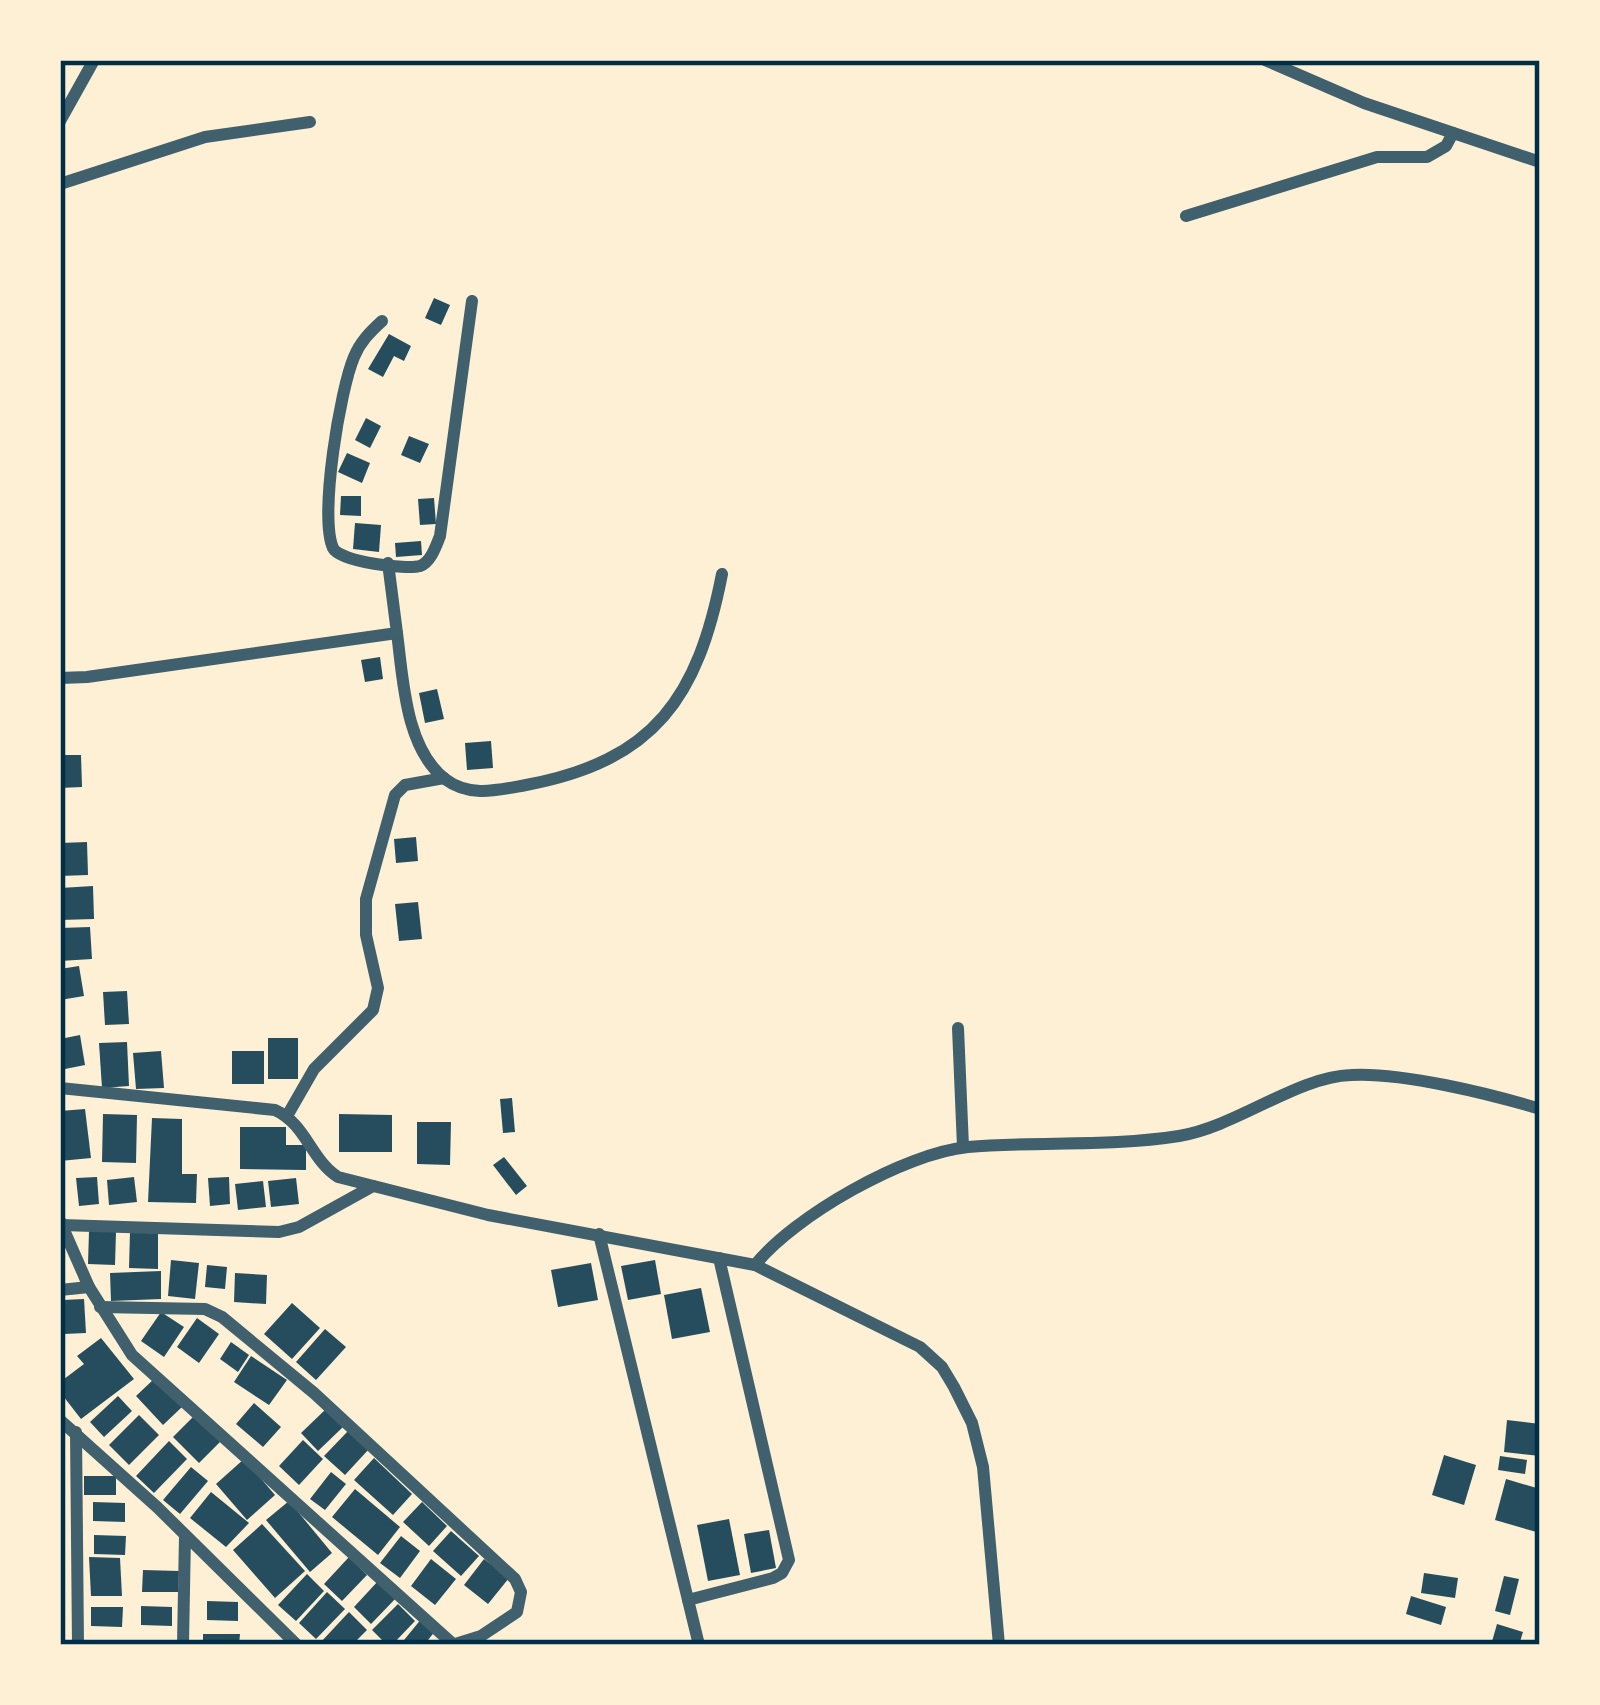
<svg xmlns="http://www.w3.org/2000/svg" width="1600" height="1705" font-family="Cabin,sans-serif">
	<style>
		.building { fill: #264d5e }
		.lines { fill: none; stroke-linecap: round; stroke-linejoin: round }
		.minor { stroke: #3f606c; stroke-width: 12 }
		.neatline { fill: none; stroke: #003049; stroke-width: 4.5 }
	</style>
	<rect width="100%" height="100%" fill="#fdf0d5"/>
	<g class="building">
		<polygon points="434,298 450,305 441,325 425,318"/>
		<polygon points="389,334 411,346 404,361 394,356 383,377 368,369"/>
		<polygon points="366,418 381,426 370,448 355,440"/>
		<polygon points="409,436 429,444 420,463 401,455"/>
		<polygon points="347,453 370,463 362,483 338,472"/>
		<polygon points="341,496 361,496 361,516 340,515"/>
		<polygon points="434,498 436,524 420,525 418,499"/>
		<polygon points="355,523 381,525 379,552 353,549"/>
		<polygon points="421,541 422,555 396,557 395,543"/>
		<polygon points="380,657 383,679 365,682 361,660"/>
		<polygon points="437,689 444,719 425,723 419,693"/>
		<polygon points="491,741 493,768 467,770 465,743"/>
		<polygon points="60,755 81,755 82,787 60,788"/>
		<polygon points="416,837 418,861 396,863 394,839"/>
		<polygon points="87,842 88,875 60,876 60,843"/>
		<polygon points="93,886 94,919 60,920 60,888"/>
		<polygon points="418,902 422,939 399,941 395,904"/>
		<polygon points="90,927 92,959 60,961 60,928"/>
		<polygon points="79,966 84,996 60,1000 60,969"/>
		<polygon points="127,991 129,1024 105,1025 103,992"/>
		<polygon points="80,1035 85,1065 60,1070 60,1039"/>
		<rect x="268" y="1038" width="30" height="41"/>
		<polygon points="127,1042 129,1086 102,1088 99,1043"/>
		<polygon points="161,1051 164,1088 136,1089 133,1053"/>
		<rect x="232" y="1051" width="32" height="33"/>
		<polygon points="512,1098 515,1132 503,1133 500,1099"/>
		<polygon points="85,1109 91,1158 60,1161 60,1111"/>
		<polygon points="103,1114 137,1115 136,1163 102,1162"/>
		<polygon points="339,1114 392,1115 392,1152 339,1152"/>
		<polygon points="152,1118 182,1119 182,1174 197,1174 196,1203 148,1202"/>
		<polygon points="417,1122 451,1122 450,1165 417,1164"/>
		<polygon points="240,1127 286,1127 286,1145 306,1145 306,1170 240,1169"/>
		<polygon points="504,1157 527,1186 516,1195 493,1165"/>
		<polygon points="97,1177 99,1204 79,1206 76,1178"/>
		<polygon points="134,1177 137,1202 109,1205 107,1180"/>
		<polygon points="229,1177 230,1204 210,1206 208,1178"/>
		<polygon points="296,1178 299,1204 271,1207 268,1181"/>
		<polygon points="263,1181 266,1207 238,1210 235,1184"/>
		<polygon points="89,1231 116,1232 115,1265 88,1264"/>
		<polygon points="130,1232 158,1232 158,1269 129,1268"/>
		<polygon points="171,1260 199,1263 195,1299 168,1296"/>
		<polygon points="655,1260 661,1294 628,1300 621,1266"/>
		<polygon points="591,1263 598,1300 558,1307 551,1270"/>
		<polygon points="207,1265 227,1267 225,1289 205,1287"/>
		<polygon points="161,1271 161,1299 111,1301 110,1273"/>
		<polygon points="235,1273 267,1275 266,1304 234,1302"/>
		<polygon points="701,1288 710,1332 672,1339 664,1295"/>
		<polygon points="84,1299 86,1333 64,1334 63,1300"/>
		<polygon points="292,1303 320,1328 292,1359 264,1334"/>
		<polygon points="161,1312 184,1327 164,1357 141,1341"/>
		<polygon points="197,1318 219,1334 199,1363 177,1347"/>
		<polygon points="325,1329 346,1347 316,1380 296,1362"/>
		<polygon points="101,1338 134,1379 81,1419 60,1392 60,1382 84,1364 77,1356"/>
		<polygon points="231,1342 249,1355 238,1372 220,1359"/>
		<polygon points="251,1356 287,1380 269,1405 234,1382"/>
		<polygon points="155,1378 182,1407 163,1425 136,1396"/>
		<polygon points="118,1396 132,1411 104,1437 90,1422"/>
		<polygon points="254,1403 281,1427 263,1447 236,1424"/>
		<polygon points="326,1409 343,1427 318,1451 301,1433"/>
		<polygon points="139,1415 159,1435 129,1465 109,1445"/>
		<polygon points="194,1416 220,1442 199,1463 173,1437"/>
		<polygon points="1507,1420 1540,1424 1540,1456 1504,1452"/>
		<polygon points="349,1430 369,1449 345,1475 324,1456"/>
		<polygon points="303,1440 323,1459 299,1485 279,1466"/>
		<polygon points="169,1441 187,1459 154,1493 136,1476"/>
		<polygon points="1444,1455 1476,1465 1464,1505 1432,1495"/>
		<polygon points="1500,1456 1527,1460 1525,1474 1498,1470"/>
		<polygon points="374,1458 412,1494 393,1515 354,1480"/>
		<polygon points="244,1459 275,1495 247,1520 216,1484"/>
		<polygon points="191,1467 208,1481 180,1514 163,1500"/>
		<polygon points="331,1472 346,1484 325,1510 310,1499"/>
		<rect x="84" y="1476" width="32" height="19"/>
		<polygon points="1506,1479 1540,1489 1540,1533 1495,1520"/>
		<polygon points="355,1489 400,1527 378,1555 332,1517"/>
		<polygon points="211,1492 249,1523 226,1547 190,1518"/>
		<polygon points="289,1501 332,1553 310,1572 266,1520"/>
		<polygon points="93,1502 125,1503 125,1522 93,1521"/>
		<polygon points="422,1502 447,1526 429,1546 403,1522"/>
		<polygon points="729,1519 740,1575 708,1581 697,1525"/>
		<polygon points="262,1524 305,1571 275,1598 233,1550"/>
		<polygon points="769,1530 776,1568 751,1573 744,1534"/>
		<polygon points="451,1531 479,1556 461,1576 433,1551"/>
		<polygon points="94,1535 126,1536 125,1555 94,1554"/>
		<polygon points="401,1536 420,1551 400,1578 380,1563"/>
		<polygon points="89,1557 120,1558 122,1596 91,1596"/>
		<polygon points="349,1557 367,1575 342,1601 324,1584"/>
		<polygon points="431,1559 456,1579 435,1605 411,1586"/>
		<polygon points="484,1559 509,1578 488,1604 464,1585"/>
		<polygon points="143,1570 179,1571 178,1592 142,1592"/>
		<polygon points="1424,1573 1458,1578 1455,1598 1421,1593"/>
		<polygon points="307,1574 324,1591 296,1621 278,1605"/>
		<polygon points="1504,1576 1519,1579 1510,1615 1495,1611"/>
		<polygon points="379,1580 397,1597 371,1624 354,1607"/>
		<polygon points="327,1592 345,1609 316,1639 299,1623"/>
		<polygon points="1411,1596 1446,1607 1441,1625 1406,1614"/>
		<polygon points="207,1601 238,1602 238,1621 207,1620"/>
		<polygon points="398,1604 415,1621 392,1645 387,1645 372,1630"/>
		<polygon points="141,1606 172,1607 172,1626 141,1625"/>
		<polygon points="91,1607 123,1607 122,1627 91,1626"/>
		<polygon points="349,1612 367,1630 352,1645 323,1645 320,1643"/>
		<polygon points="422,1618 436,1630 424,1645 400,1645"/>
		<polygon points="1497,1624 1523,1632 1519,1645 1491,1645"/>
		<polygon points="203,1634 240,1634 239,1645 203,1645"/>
	</g>
	<g class="lines">
		<g class="minor">
			<polyline points="1265,60 1364,103 1540,162"/>
			<polyline points="60,121 94,60"/>
			<polyline points="60,184 205,137 310,122"/>
			<polyline points="1186,216 1377,157 1427,157 1446,146 1453,133"/>
			<path d="M382,321c-12,11 -22,21 -28,36 -14,33 -35,159 -21,191 7,14 74,22 87,18 11,-4 16,-20 20,-30l32,-235"/>
			<path d="M397,633c6,45 8,115 48,146 25,19 53,11 81,6 129,-24 172,-88 196,-211"/>
			<polyline points="60,678 87,677 397,633 388,563"/>
			<polyline points="958,1028 963,1147"/>
			<path d="M60,1088l215,22c31,14 36,50 63,67l150,38 267,50 165,82 22,20 12,20 18,36 11,44 16,178"/>
			<polyline points="287,1116 314,1069 373,1010 378,988 366,935 366,899 395,795 405,785 444,778"/>
			<polyline points="60,1221 89,1287 132,1355 454,1645"/>
			<polyline points="62,1225 279,1232 299,1227 373,1186"/>
			<polyline points="599,1234 699,1645"/>
			<path d="M755,1265c39,-49 150,-112 213,-118 70,-6 142,0 211,-11 59,-10 117,-59 172,-61 50,-3 140,19 189,34"/>
			<polyline points="60,1290 89,1287"/>
			<polyline points="100,1307 205,1309 222,1317 314,1393 515,1579 521,1592 517,1612 481,1636 452,1645"/>
			<polyline points="60,1420 157,1507 297,1645"/>
			<polyline points="76,1432 78,1645"/>
			<polyline points="688,1600 773,1578 782,1573 789,1560 719,1258"/>
			<polyline points="183,1645 185,1535"/>
		</g>
	</g>
	<rect width="1600" height="1705" fill="none" stroke="#fdf0d5" stroke-width="126"/>
	<rect x="63" y="63" width="1474" height="1579" class="neatline"/>
</svg>
